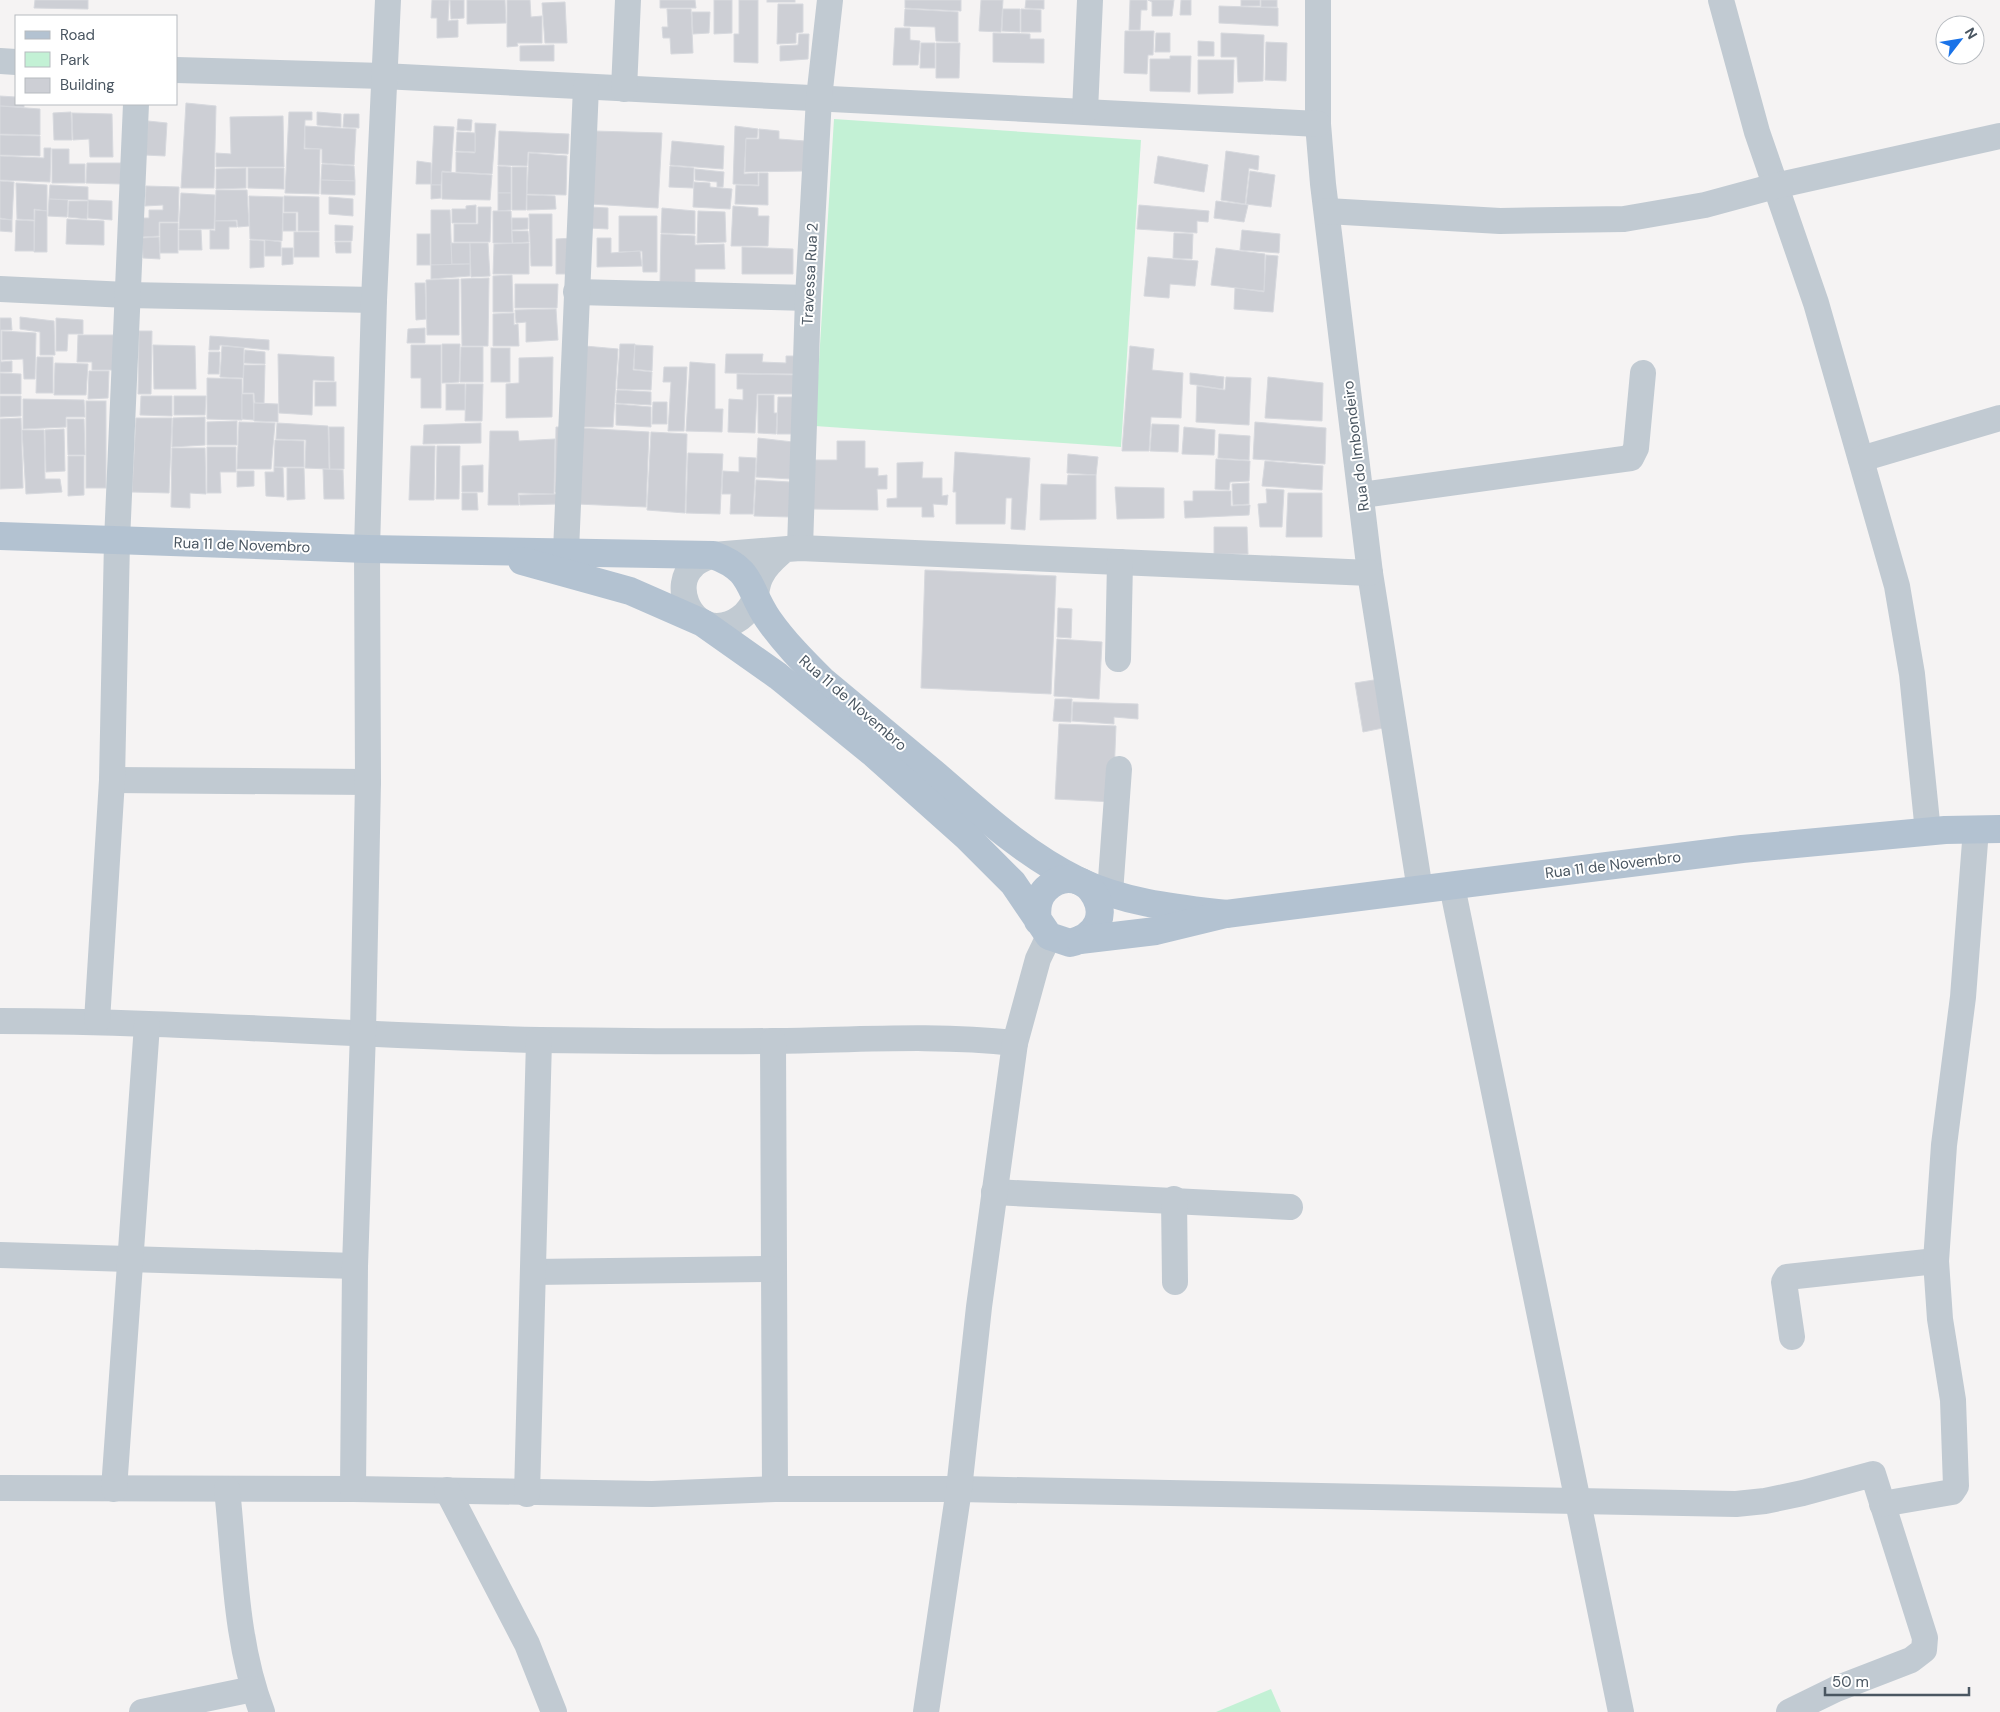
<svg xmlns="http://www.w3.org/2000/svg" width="2000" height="1712" font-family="'DM Sans',sans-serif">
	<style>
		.green { fill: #c3f1d5 }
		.building { fill: #cdcfd5; stroke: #d7d9de }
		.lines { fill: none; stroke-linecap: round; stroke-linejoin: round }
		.minor { stroke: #c1cad2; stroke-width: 26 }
		.major { stroke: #b3c2d1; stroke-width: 28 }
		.labels { text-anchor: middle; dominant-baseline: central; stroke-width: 4; stroke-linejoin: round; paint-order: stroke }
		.street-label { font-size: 15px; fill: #4a5661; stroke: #fff }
	</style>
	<rect width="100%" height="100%" fill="#f5f3f3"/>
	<g class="green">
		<polygon points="834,119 1141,140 1121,447 815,426"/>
		<polygon points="1271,1689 1281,1712 1216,1712"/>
	</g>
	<g class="building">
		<polygon points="35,0 88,0 88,9 34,8"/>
		<polygon points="432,0 449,0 448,21 458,20 458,37 437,38 437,18 431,18"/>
		<polygon points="450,0 464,0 464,18 451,19"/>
		<polygon points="467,0 505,0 506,23 467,24"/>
		<polygon points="507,0 530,0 531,17 542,16 542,43 517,43 518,46 507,47"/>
		<polygon points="660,0 695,0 696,8 660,8"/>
		<polygon points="714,0 732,0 732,33 714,34"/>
		<polygon points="739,0 758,0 758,63 734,62 734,34 739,34"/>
		<rect x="767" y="0" width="28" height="2"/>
		<polygon points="905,0 961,0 961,11 905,8"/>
		<polygon points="981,0 1003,0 1001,32 979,31"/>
		<polygon points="1026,0 1044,0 1044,9 1025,8"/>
		<polygon points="1130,0 1147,0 1147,10 1141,10 1140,30 1129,30"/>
		<polygon points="1148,0 1174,0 1172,16 1152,16 1152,2"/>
		<polygon points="1181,0 1191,0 1191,15 1180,15"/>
		<rect x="1241" y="0" width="19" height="6"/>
		<rect x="1261" y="0" width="16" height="7"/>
		<polygon points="565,2 567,43 545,43 542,3"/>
		<polygon points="778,4 803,4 803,32 796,33 796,43 777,44"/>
		<polygon points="1219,6 1278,8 1278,26 1219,23"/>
		<polygon points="667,9 691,9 693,53 671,54 670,38 663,38 662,27 668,27"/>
		<polygon points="905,9 958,12 958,42 936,41 935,27 904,26"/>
		<polygon points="1003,9 1020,9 1020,32 1002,31"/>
		<polygon points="1021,9 1041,10 1041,32 1021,32"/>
		<polygon points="692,12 710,12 709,33 693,34"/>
		<polygon points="895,28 910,28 910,40 920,41 918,65 893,65"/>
		<polygon points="1125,31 1154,31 1153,55 1148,55 1147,74 1124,73"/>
		<polygon points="993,33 1030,34 1030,39 1044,39 1044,63 993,62"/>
		<polygon points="1156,33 1170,33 1170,52 1155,52"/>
		<polygon points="1221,33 1264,35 1263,81 1238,82 1237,57 1221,57"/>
		<polygon points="799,34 809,34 808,59 780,61 780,46 798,45"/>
		<polygon points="1198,41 1214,42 1214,56 1198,56"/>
		<polygon points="1266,42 1287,43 1286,81 1265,80"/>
		<polygon points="921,43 935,43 935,68 920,68"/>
		<polygon points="936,43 960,43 959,78 936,78"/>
		<polygon points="554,45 554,61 520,61 520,46"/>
		<polygon points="1170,56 1191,56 1190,92 1150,91 1150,59 1170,59"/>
		<polygon points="1198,60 1234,60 1233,93 1198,94"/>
		<polygon points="0,96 16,97 16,104 24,104 24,107 0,106"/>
		<polygon points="186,103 216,106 214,188 181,188"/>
		<polygon points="0,106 40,109 40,135 0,134"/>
		<polygon points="71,112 72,140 54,140 53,113"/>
		<polygon points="289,112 312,112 312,120 305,120 304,149 320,149 319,194 285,193"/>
		<polygon points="317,112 341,114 341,127 317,125"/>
		<polygon points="72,113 112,114 113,157 90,157 89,139 73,140"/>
		<polygon points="344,114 359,114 359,128 343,127"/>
		<polygon points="283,116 284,167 216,167 216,153 231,154 230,117"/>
		<polygon points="458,119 472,120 471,131 457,130"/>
		<polygon points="148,121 167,123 165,156 145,155"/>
		<polygon points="475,123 496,124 492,174 456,172 456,152 475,153"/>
		<polygon points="305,126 356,129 354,165 322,163 322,149 305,148"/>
		<polygon points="434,126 454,127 451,172 442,171 441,185 431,185"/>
		<polygon points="735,126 758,129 757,138 746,138 744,174 758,173 758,185 733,184"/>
		<polygon points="759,129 779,131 779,139 805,141 805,171 745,172 746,139 759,139"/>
		<polygon points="499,131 569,134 568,154 528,152 527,166 498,165"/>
		<polygon points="594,131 662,133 658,208 590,204"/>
		<polygon points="457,132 475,133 475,152 456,151"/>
		<polygon points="0,135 40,136 40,156 0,155"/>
		<polygon points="672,141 724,146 723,169 670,165"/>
		<polygon points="44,148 51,148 50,182 0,180 0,156 44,158"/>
		<polygon points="52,149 69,149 69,164 85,164 85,183 52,183"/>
		<polygon points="1226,151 1259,156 1258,170 1249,168 1245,204 1221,200"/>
		<polygon points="529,153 567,156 566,195 527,194"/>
		<polygon points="1158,156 1208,165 1204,192 1154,183"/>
		<polygon points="417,161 431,163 431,184 416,184"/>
		<polygon points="87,163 121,163 121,184 86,183"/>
		<polygon points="322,164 354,166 355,181 321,180"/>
		<polygon points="498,166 511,167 511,193 498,193"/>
		<polygon points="670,166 694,168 693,188 669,187"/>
		<polygon points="512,167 527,167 526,210 512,210"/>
		<polygon points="246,168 246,188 216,189 216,169"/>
		<polygon points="248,168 284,168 284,189 248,188"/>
		<polygon points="695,169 724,172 723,187 717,187 717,182 695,180"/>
		<polygon points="1250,171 1275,175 1271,207 1246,204"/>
		<polygon points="442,172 492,175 490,200 442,199"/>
		<polygon points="759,173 768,173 768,205 735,204 736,185 759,186"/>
		<polygon points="321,180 355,181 355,195 321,194"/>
		<polygon points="0,181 14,182 12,220 0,218"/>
		<polygon points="694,182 710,183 710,187 732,189 730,209 693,207"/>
		<polygon points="16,183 47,185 47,211 34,209 34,220 17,219"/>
		<polygon points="50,185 88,187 88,200 49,199"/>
		<polygon points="431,185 441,185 441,198 431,199"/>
		<polygon points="146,186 179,187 178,222 159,222 159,236 142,237 143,218 149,218 149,210 163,210 163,205 145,206"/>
		<polygon points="216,190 247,190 249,226 238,227 237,220 215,221"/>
		<polygon points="181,193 215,195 214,229 179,229"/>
		<polygon points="498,193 511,193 511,210 498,211"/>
		<polygon points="527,195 555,196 556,209 527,210"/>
		<polygon points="249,196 283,197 282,241 250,239"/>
		<polygon points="284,196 319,197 319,231 298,231 298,212 284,212"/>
		<polygon points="329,197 353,199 353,216 329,214"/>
		<polygon points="49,199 68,200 67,217 48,216"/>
		<polygon points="88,200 112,201 112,220 88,218"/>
		<polygon points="69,201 88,201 87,219 68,217"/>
		<polygon points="1216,201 1248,205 1244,222 1214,218"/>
		<polygon points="476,205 476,223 452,223 452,209 466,209 466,206"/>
		<polygon points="1139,205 1209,211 1208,222 1197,221 1197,233 1137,229"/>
		<polygon points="733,206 758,208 758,216 769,216 768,246 731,246"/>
		<polygon points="478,207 491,207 490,242 454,242 454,224 478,224"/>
		<polygon points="590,207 608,208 608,229 589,228"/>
		<polygon points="662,208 695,211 695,234 661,233"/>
		<polygon points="35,210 47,211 47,252 34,252"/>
		<polygon points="431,210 450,210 452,265 431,265"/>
		<polygon points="493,211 511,211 512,243 493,243"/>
		<polygon points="698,211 725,212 726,242 697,243"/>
		<rect x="283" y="213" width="13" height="18"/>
		<polygon points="529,214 552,214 552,266 531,266"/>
		<polygon points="619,216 657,216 657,272 643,272 642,251 619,252"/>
		<polygon points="512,218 528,218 528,229 512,230"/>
		<polygon points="0,219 12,220 12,232 0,231"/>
		<polygon points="67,219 104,221 104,245 66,244"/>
		<polygon points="16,220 34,221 34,251 15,251"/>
		<polygon points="215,221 236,221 237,227 229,227 229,249 210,249 210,230 215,231"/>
		<rect x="160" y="223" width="18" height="30"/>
		<polygon points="335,225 353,226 352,241 335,241"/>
		<polygon points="179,230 201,230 202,250 179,250"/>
		<polygon points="1242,230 1280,234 1279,253 1240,250"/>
		<polygon points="512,231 528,231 529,242 513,243"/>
		<rect x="294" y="232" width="25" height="25"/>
		<polygon points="1174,233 1193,234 1192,259 1173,258"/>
		<rect x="417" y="234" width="13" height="31"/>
		<polygon points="661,234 695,236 695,245 724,244 725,269 695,269 695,283 660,282"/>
		<polygon points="159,237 160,259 143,258 142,238"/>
		<polygon points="574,238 572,274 556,274 556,239"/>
		<polygon points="597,238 611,238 611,253 640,251 642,266 597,267"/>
		<polygon points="250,240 264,241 264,267 250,268"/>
		<polygon points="265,240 281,242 281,256 265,256"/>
		<polygon points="335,242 351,242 351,253 336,253"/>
		<polygon points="451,243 470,243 470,264 452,264"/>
		<polygon points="470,243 488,243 490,276 471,277"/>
		<polygon points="529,243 529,274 493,274 494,244"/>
		<polygon points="742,247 793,249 793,274 742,274"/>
		<polygon points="282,248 293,248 293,264 282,265"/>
		<polygon points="1216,248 1265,254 1264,291 1211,285"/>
		<polygon points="1266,255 1278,256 1273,312 1234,309 1235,288 1264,292"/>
		<polygon points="1148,257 1198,261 1195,286 1170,284 1169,298 1144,296"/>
		<polygon points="470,264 470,276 431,279 431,265"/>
		<polygon points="512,275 513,312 493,312 493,276"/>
		<polygon points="489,278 488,346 462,346 461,279"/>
		<polygon points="459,279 459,335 427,335 426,280"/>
		<polygon points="415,283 425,283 426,319 416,320"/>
		<polygon points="515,284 558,284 557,308 515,308"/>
		<polygon points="556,309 558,340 526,342 526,322 516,323 515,310"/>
		<polygon points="514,313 514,325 518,324 519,346 493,346 493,314"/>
		<polygon points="20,317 54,321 55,355 40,355 40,332 20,329"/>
		<polygon points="0,318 11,318 12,330 1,330 1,362 12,361 12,372 0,372"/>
		<polygon points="56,318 83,320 83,334 68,334 67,351 56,351"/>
		<polygon points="425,328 425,343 407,343 408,329"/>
		<polygon points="2,331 36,333 35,379 24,379 23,359 2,360"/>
		<polygon points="139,331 152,331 151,394 138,394"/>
		<polygon points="78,335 118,335 117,370 92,370 92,362 77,362"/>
		<polygon points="210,336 269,340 269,350 220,345 219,350 209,350"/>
		<polygon points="442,344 460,344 459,382 442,383"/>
		<polygon points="620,344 635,344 633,370 652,372 651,390 617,389"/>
		<polygon points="153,345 195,346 196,389 154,389"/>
		<polygon points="411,345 441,345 441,408 421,408 421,378 411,378"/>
		<polygon points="635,345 653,346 652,371 634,369"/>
		<polygon points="222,346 244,348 243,378 220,377"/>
		<polygon points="585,346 618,349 613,427 580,427"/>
		<polygon points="1130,346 1154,349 1152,370 1183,373 1181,418 1151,417 1149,451 1122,451"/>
		<polygon points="461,347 483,347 483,382 460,382"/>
		<rect x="491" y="348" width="19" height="34"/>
		<polygon points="245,350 265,352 265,364 244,363"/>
		<polygon points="209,352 220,352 219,374 208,374"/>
		<polygon points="278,354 334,357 334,381 313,380 312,415 279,413"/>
		<polygon points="726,354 763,354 762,362 786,363 786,356 798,356 797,374 725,373"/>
		<polygon points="37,357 53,357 53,393 36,393"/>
		<polygon points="553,357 552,417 506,418 506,384 519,383 519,358"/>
		<polygon points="690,362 715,364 715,409 723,409 722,432 686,431"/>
		<polygon points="55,363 88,364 86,395 54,395"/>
		<polygon points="244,365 265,365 264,403 255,403 254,393 243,393"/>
		<polygon points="664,367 687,367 684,431 668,431 671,382 663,382"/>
		<polygon points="89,371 109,371 108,398 88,399"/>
		<polygon points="0,373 21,374 21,394 0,394"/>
		<polygon points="1190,373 1224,377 1223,389 1190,384"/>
		<polygon points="737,374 796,375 796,394 757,394 755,433 728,432 729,399 743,400 743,389 737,389"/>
		<polygon points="1226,377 1251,378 1249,425 1196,422 1197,386 1225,390"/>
		<polygon points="1268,377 1323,383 1322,421 1265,418"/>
		<polygon points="207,378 242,379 242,420 207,419"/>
		<rect x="315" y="382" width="21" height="24"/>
		<rect x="446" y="384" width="19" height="26"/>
		<polygon points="466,384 483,384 482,421 465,421"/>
		<polygon points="617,390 651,392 651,405 616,403"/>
		<polygon points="242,394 253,394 254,420 242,419"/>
		<polygon points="758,395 774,395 774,413 777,413 776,434 758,433"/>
		<polygon points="0,396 21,396 21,416 0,417"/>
		<polygon points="141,396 172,396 172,416 140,415"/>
		<polygon points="174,396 206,396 205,415 174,415"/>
		<polygon points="778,397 796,397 794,434 777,434"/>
		<polygon points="23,399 84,400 85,417 66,417 66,427 23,429"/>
		<rect x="86" y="401" width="20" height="87"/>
		<polygon points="653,402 667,402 667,424 652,424"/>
		<polygon points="254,403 278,404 278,422 254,421"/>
		<polygon points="616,404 651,407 651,427 616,425"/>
		<polygon points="205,417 205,445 172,447 173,418"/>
		<polygon points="21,418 23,488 0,489 0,419"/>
		<polygon points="136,418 172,418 169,493 132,492"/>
		<polygon points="67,419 84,419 85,455 68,455"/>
		<polygon points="237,421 237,445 207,445 207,422"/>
		<polygon points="239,422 275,423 271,469 237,469"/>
		<polygon points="1255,422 1326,428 1325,464 1253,459"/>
		<polygon points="277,423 328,426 329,469 305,468 306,440 276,439"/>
		<polygon points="481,423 481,443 423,444 424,425"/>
		<polygon points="1152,424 1179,425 1178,452 1150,451"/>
		<polygon points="329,427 344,427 344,469 330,469"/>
		<polygon points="556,427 567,427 565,493 555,492"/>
		<polygon points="1184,427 1215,430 1214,455 1182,454"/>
		<polygon points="580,428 649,432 646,507 577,504"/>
		<polygon points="64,429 65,471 46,472 45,430"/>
		<polygon points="22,430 44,430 45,479 60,479 62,492 26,494"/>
		<polygon points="490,431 518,431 519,441 555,439 554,494 518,493 519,505 488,505"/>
		<polygon points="651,432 687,434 685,513 647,510"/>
		<polygon points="1219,434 1250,436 1249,460 1218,458"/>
		<polygon points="758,438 793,442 791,479 756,477"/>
		<polygon points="275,440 304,441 304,467 274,467"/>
		<polygon points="837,441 865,441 865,468 878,468 878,476 887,475 887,489 877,489 878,510 812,509 815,460 837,460"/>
		<polygon points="411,446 435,446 434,500 409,500"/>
		<polygon points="437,446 460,446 459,499 436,499"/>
		<polygon points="207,447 236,447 236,472 220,472 221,493 207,493"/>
		<polygon points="172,448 205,448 206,494 190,493 190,508 171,507"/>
		<polygon points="955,452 1030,458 1025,530 1011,529 1012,498 1006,498 1005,524 956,524 956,492 953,492"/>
		<polygon points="688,453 723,454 720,514 686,513"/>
		<polygon points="1068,454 1098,457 1096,475 1067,473"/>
		<polygon points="68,456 84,456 84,495 68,496"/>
		<polygon points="739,457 756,458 753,514 730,514 731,494 722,494 723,471 739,472"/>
		<polygon points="1216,459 1250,461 1249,481 1230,482 1229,490 1215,489"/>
		<polygon points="1265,461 1323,466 1322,490 1262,486"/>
		<polygon points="923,462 922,478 942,478 942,496 948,495 947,505 933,504 934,517 922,517 922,507 887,507 887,499 897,498 897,463"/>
		<polygon points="483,465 483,492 462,492 462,466"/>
		<polygon points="274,467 283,468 284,497 266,496 265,472 274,472"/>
		<polygon points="287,468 304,468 305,499 287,500"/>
		<polygon points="323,469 343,470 344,499 324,499"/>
		<polygon points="237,471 254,471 254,486 237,487"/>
		<polygon points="1068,475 1096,475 1096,519 1040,520 1041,484 1067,485"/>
		<polygon points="756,480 790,482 790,517 754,516"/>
		<polygon points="1249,483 1249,504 1233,505 1232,484"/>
		<polygon points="1115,487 1164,488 1164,518 1117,519"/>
		<polygon points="1266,489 1284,490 1282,527 1260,527 1258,504 1267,503"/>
		<polygon points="1193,491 1231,491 1231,506 1250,505 1249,515 1185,518 1184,501 1193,501"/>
		<polygon points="462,493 477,493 478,510 462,510"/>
		<polygon points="1288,493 1322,493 1322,537 1286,537"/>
		<polygon points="559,494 559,504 520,505 519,495"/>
		<polygon points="1214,527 1247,527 1248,554 1214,554"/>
		<polygon points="925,570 1056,576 1051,694 921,688"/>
		<polygon points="1058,608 1072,609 1071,638 1057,637"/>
		<polygon points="1057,639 1102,642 1099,699 1054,696"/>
		<polygon points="1380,679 1388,727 1363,732 1355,683"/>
		<polygon points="1055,699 1072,699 1071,722 1053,721"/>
		<polygon points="1073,702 1138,704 1138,719 1114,717 1114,724 1072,721"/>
		<polygon points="1059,724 1116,726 1113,802 1055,799"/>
	</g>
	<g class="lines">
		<g class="minor">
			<polyline points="1318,0 1318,124 1323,184 1370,573 1420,890"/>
			<polyline points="1721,0 1757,132 1816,303 1897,586 1912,674 1928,832"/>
			<polyline points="0,61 16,62"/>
			<polyline points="176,70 383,76 1318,124"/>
			<polyline points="624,89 628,0"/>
			<polyline points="1085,111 1090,0"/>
			<polyline points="1327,211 1500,221 1624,219 1705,205 1775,186 2000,136"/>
			<polyline points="0,289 127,295 374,300"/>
			<polyline points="576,292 808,298"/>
			<polyline points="1861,459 2000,418"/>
			<polyline points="1362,495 1631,458 1636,448 1643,373"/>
			<polyline points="800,548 808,298 819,98 830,0"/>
			<path d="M784,550c-9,8 -18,15 -23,26 -4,7 -4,15 -6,22 -6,16 -21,28 -38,28 -28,0 -45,-41 -24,-60 5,-6 13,-8 20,-11l87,-7 570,25"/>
			<polyline points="566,551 586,87"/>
			<polyline points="1118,659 1120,562"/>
			<polyline points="112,780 368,782"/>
			<polyline points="1452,886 1621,1712"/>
			<polyline points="1110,893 1119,769"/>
			<path d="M0,1021c180,0 360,15 540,19 78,1 157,2 235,1 80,-1 160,-7 240,2"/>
			<polyline points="97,1021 112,780 117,541 136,104"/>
			<polyline points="773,1041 775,1489"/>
			<polyline points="994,1192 1290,1207"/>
			<polyline points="1174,1199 1175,1282"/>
			<polyline points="0,1255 355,1266"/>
			<polyline points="533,1272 773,1269"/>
			<polyline points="1792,1337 1784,1282 1787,1277 1936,1261"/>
			<polyline points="0,1488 353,1489 652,1494 775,1489 959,1489 1736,1504 1765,1501 1803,1493 1873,1474 1925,1638 1924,1650 1911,1660 1836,1689 1789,1712"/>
			<polyline points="114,1489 147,1025"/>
			<path d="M227,1489c8,74 8,153 35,223"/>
			<polyline points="353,1489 355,1266 363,1032 368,782 367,549 374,300 388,0"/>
			<polyline points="447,1490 527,1644 554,1712"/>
			<polyline points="527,1494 539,1040"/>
			<polyline points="1882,1504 1952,1492 1956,1486 1953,1400 1940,1319 1936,1261 1944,1145 1963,997 1976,829"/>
			<polyline points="142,1712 253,1689"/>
			<polyline points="926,1712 959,1489 979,1307 1015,1043 1038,959 1049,936"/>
		</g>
		<g class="major">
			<path d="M0,536l367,13 346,6c41,15 34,33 55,64 16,23 35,42 54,61 38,32 76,63 114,95 44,38 89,80 143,106 46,22 97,27 147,33"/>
			<path d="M522,561l108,30 73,32 75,53 96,78 93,83 46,46 36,53 21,7c61,-15 15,-91 -24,-54 -9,9 -10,20 -8,32"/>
			<polyline points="1080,940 1156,931 1226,914 1742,849 1945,830 2000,829"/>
		</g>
	</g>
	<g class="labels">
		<g class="street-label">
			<text transform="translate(810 274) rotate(-87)">Travessa Rua 2</text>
			<text transform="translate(1356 446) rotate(-97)">Rua do Imbondeiro</text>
			<text transform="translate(242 545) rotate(2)">Rua 11 de Novembro</text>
			<text transform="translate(853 703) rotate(41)">Rua 11 de Novembro</text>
			<text transform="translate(1613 865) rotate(-7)">Rua 11 de Novembro</text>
		</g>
	</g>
	<rect x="15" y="15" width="162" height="90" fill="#ffffff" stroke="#b7bbc0"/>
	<rect x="25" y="31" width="25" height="8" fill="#b3c2d1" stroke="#b7bbc0"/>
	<text x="60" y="40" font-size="15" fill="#4a5661">Road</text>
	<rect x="25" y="52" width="25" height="15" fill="#c3f1d5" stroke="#b7bbc0"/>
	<text x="60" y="65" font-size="15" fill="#4a5661">Park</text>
	<rect x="25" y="78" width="25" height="15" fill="#cdcfd5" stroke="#b7bbc0"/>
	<text x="60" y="90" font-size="15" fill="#4a5661">Building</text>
	<g transform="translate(1960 40) rotate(59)"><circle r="24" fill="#ffffff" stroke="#b7bbc0"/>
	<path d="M0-4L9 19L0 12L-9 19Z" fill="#1a73e8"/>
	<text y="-8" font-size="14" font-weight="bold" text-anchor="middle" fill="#4a5661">N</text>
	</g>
	<path d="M1825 1687v8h144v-8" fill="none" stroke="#4a5661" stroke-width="2.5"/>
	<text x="1832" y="1687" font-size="15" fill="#4a5661" stroke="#ffffff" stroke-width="4" paint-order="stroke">50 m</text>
</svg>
